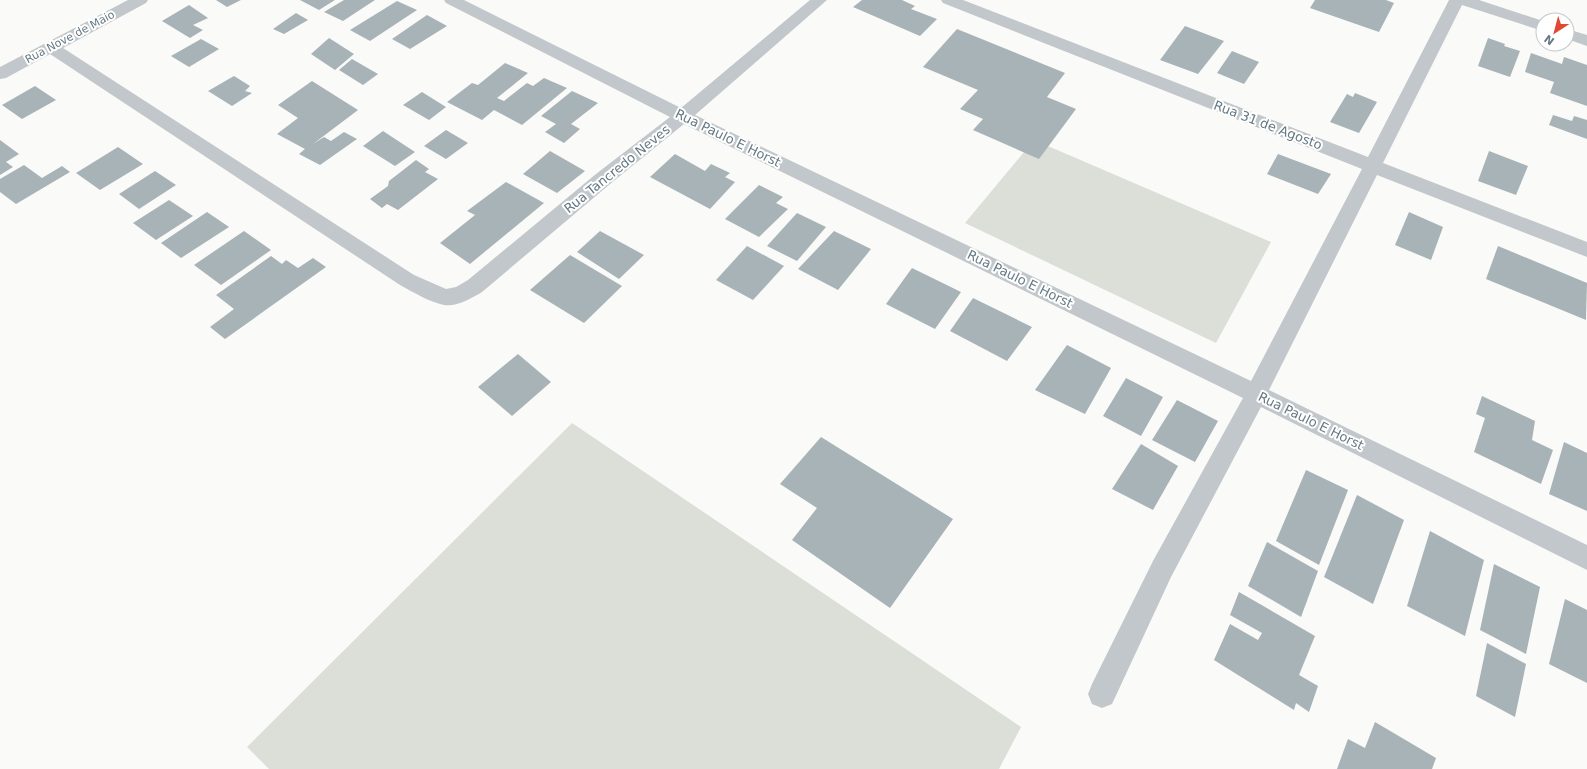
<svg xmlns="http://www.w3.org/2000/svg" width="1587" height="769" font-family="'DejaVu Sans',sans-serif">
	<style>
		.green { fill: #dbdfd7 }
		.building { fill: #a8b3b7 }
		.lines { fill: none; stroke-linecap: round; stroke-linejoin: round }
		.minor { fill: #c1c7ca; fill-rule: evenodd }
		.labels { text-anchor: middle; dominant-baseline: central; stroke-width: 4; stroke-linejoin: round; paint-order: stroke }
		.far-street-label { font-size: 11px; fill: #657983; stroke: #fff }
		.street-label { font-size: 13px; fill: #657983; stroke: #fff }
	</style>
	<rect width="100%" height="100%" fill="#fafaf8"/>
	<g class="green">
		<polygon points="1034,140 1271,242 1216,343 965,223"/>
		<polygon points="572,423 1021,727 999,769 269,769 247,747"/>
	</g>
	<g class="building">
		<polygon points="216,0 241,0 227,7"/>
		<polygon points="300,0 335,0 319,10"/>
		<polygon points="344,0 375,0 343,21 324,12"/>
		<polygon points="862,0 902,0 915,6 911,9 937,19 920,36 853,7"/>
		<polygon points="1315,0 1386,0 1394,3 1379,32 1310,8"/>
		<polygon points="397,1 417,10 370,41 350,30"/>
		<polygon points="189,5 208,18 193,25 203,30 190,38 162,21"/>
		<polygon points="296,13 308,20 284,34 273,29"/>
		<polygon points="427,15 447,26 410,49 392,39"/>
		<polygon points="1185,26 1224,41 1198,74 1160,60"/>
		<polygon points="957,29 1065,73 1047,97 1076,109 1039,159 973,130 983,119 960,109 978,90 923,67"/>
		<polygon points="329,38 354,54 335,70 311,54"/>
		<polygon points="1488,38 1505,44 1504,46 1520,51 1510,77 1478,66"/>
		<polygon points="201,39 219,49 189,67 171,56"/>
		<polygon points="1232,51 1259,62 1244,84 1217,73"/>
		<polygon points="1531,53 1562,64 1564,57 1587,65 1587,106 1550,93 1554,82 1525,72"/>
		<polygon points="352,59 378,74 363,85 339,70"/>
		<polygon points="505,63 528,73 497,98 504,101 527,83 533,86 544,78 567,88 522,125 494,110 482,120 447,102 472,83 478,85"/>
		<polygon points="234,76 250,86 245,91 252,93 232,106 208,91"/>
		<polygon points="312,81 358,110 313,144 324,137 331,141 344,132 357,139 320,165 299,154 305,149 277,134 298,118 278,105"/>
		<polygon points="35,86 56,100 22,119 2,105"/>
		<polygon points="572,91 598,103 571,124 580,129 564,143 545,132 556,124 541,116"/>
		<polygon points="422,92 446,107 429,120 403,105"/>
		<polygon points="1355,93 1377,102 1359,133 1330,122 1347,94 1353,97"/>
		<polygon points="1553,115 1572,121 1574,116 1587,120 1587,139 1549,125"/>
		<polygon points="446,130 468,143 446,159 424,146"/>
		<polygon points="383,131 415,152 395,166 363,146"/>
		<polygon points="0,140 19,154 6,162 13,167 0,175"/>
		<polygon points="118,147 143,164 100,190 76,173"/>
		<polygon points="550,151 585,171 557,193 523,174"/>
		<polygon points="1489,151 1528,166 1516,195 1478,181"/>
		<polygon points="675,154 705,171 711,164 730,173 725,177 735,182 710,209 650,177"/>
		<polygon points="1278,154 1331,174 1318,194 1267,174"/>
		<polygon points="416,160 429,169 425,172 438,179 398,210 387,204 382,208 370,199 388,186 389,181"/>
		<polygon points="24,165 42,178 62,166 70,172 16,204 0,192 0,179"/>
		<polygon points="155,171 176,185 139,209 119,194"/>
		<polygon points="506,182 544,203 470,264 440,243 475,215 467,211"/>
		<polygon points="759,185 783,197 776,203 788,209 759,237 725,219"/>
		<polygon points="169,200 193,216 156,240 133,223"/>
		<polygon points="207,212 229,227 181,258 161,243"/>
		<polygon points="1409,212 1443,227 1431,260 1395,245"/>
		<polygon points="797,213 826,227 797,261 767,246"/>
		<polygon points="244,231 271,250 221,285 194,265"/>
		<polygon points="600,231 644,255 619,279 577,252"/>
		<polygon points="834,231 871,249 838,290 798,269"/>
		<polygon points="747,246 784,266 753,300 716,280"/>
		<polygon points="1498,246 1587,283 1586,320 1486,279"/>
		<polygon points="570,255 622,286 584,323 530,290"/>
		<polygon points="271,256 282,264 286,260 298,268 313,258 326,267 225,339 210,327 234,309 216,295"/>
		<polygon points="912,268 961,292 935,329 886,304"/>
		<polygon points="973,298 1032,327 1007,361 950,331"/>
		<polygon points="1067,345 1111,368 1085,414 1035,390"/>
		<polygon points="518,354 551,382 512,416 478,387"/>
		<polygon points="1126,378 1163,397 1141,436 1103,416"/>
		<polygon points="1482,396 1535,421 1532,440 1553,450 1541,484 1474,452 1485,418 1476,414"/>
		<polygon points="1177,400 1218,421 1195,462 1152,440"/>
		<polygon points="821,437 953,519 890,608 792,540 817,508 780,484"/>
		<polygon points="1564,442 1587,453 1587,511 1549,494"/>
		<polygon points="1141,444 1178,466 1153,510 1112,489"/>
		<polygon points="1306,470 1348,490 1319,565 1276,541"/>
		<polygon points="1357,495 1404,520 1373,604 1324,577"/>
		<polygon points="1430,531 1484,560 1465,636 1407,606"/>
		<polygon points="1267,542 1318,571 1301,617 1248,586"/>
		<polygon points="1494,564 1540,587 1526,654 1480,630"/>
		<polygon points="1239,592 1315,636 1299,675 1318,686 1309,712 1296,703 1294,710 1214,660 1230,624 1258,640 1262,633 1230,615"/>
		<polygon points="1565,599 1587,610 1587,683 1549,664"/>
		<polygon points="1487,643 1526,664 1515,717 1476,696"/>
		<polygon points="1375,722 1436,758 1432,769 1337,769 1348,739 1365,748"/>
	</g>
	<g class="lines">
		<g class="minor">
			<path d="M128,0h20l-2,3 -83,45 351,227 32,14 10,-2 12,-7 128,-106 74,-57 -224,-114 -2,-3h20l217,108 129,-108h17l-132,115 556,266 111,-212 -419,-166 -2,-3h22l405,157 81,-157h30l64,21v10l-81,-26 -79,158 204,79v15l-210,-82 -108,215 318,155v25l-326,-163 -90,170 -59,127 -10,4 -10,-4 -4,-10 4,-10 61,-123 90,-163 -559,-274 -74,60 -128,108c-10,6 -25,15 -38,13 -15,-3 -31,-13 -44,-20l-350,-231 -44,24 -6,1v-12z"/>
			<polygon points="1567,29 1587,35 1587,46 1567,39"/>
		</g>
	</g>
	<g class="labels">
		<g class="far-street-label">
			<text transform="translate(70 37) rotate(-28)">Rua Nove de Maio</text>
		</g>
		<g class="street-label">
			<text transform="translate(1268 125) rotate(21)">Rua 31 de Agosto</text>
			<text transform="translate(728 138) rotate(26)">Rua Paulo E Horst</text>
			<text transform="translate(617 169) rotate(-39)">Rua Tancredo Neves</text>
			<text transform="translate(1020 279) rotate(26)">Rua Paulo E Horst</text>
			<text transform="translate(1311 421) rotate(26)">Rua Paulo E Horst</text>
		</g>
	</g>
	<g transform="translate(1555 32) rotate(216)"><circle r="19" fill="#ffffff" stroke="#c1c9cd"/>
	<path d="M0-3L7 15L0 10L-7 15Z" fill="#e2472f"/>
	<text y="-6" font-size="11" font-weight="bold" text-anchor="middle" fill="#657983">N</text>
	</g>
</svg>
